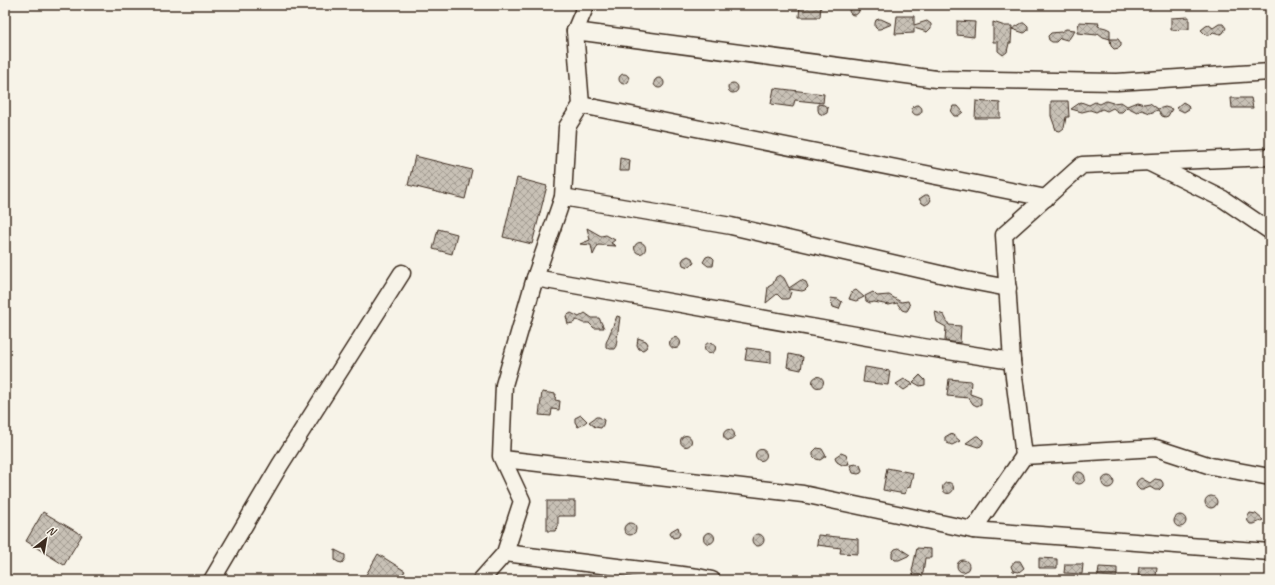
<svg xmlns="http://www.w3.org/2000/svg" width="1275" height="585" font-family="Caveat,sans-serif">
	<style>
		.building { fill: url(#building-cross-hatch); stroke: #3b2a1e }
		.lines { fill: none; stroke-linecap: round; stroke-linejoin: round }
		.minor-casing { stroke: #3b2a1e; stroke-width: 19 }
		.minor { stroke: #f7f3e8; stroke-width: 16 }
	</style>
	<defs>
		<pattern id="building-cross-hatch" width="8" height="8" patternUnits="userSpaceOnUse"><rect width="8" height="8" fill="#c8c1b6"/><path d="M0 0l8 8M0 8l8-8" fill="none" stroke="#a49d93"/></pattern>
	</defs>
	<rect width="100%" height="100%" fill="#f7f3e8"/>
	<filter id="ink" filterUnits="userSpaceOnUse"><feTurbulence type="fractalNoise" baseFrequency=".025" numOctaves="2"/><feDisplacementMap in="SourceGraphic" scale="8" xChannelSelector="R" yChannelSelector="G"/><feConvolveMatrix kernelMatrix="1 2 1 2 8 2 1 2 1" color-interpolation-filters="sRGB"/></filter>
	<g filter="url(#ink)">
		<g class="building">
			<circle cx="854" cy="10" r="5"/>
			<polygon points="800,5 821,5 820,17 799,17"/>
			<polygon points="897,16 914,16 914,25 927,21 931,24 931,28 927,32 914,28 914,33 895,34"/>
			<polygon points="1189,17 1189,29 1171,30 1171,18"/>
			<polygon points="879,19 881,19 892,24 880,29 877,29 875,27 875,23 876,20"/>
			<polygon points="957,21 975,22 974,37 957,35"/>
			<polygon points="993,22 1005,26 1012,26 1011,43 1009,43 1007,52 1003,55 998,51 998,42 993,42"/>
			<polygon points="1079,22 1099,23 1098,26 1106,28 1110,30 1110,39 1118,39 1121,43 1121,46 1119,48 1114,49 1111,46 1110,39 1103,37 1098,33 1097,35 1077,33"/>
			<polygon points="1022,23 1025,23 1028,26 1028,30 1026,32 1024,33 1012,29"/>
			<polygon points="1219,24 1223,24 1226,28 1223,33 1220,34 1213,32 1210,35 1206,35 1201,30 1206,26 1209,25 1213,28"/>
			<polygon points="1066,29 1075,30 1069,39 1067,40 1060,38 1056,42 1052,42 1049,40 1048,36 1051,33 1061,32 1064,30"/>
			<circle cx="624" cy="79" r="5"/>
			<circle cx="659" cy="83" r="5"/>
			<circle cx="733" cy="88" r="5"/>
			<polygon points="774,88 824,94 823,103 795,100 793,107 771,104"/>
			<polygon points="1231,98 1251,98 1253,108 1232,108"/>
			<polygon points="976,101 1000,103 1000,118 975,118"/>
			<polygon points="1051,101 1068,101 1069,117 1066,117 1064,128 1060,131 1056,130 1051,116"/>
			<polygon points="1106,101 1113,103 1121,102 1127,106 1137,102 1144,104 1150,103 1158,109 1165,107 1172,109 1168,116 1165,117 1162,116 1158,110 1150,113 1142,110 1137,112 1127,107 1122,112 1118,112 1113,108 1107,111 1102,109 1096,112 1090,110 1082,112 1071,109 1081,102 1089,105 1095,102 1100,104"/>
			<polygon points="1183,102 1188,105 1189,109 1184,112 1176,108"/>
			<polygon points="818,104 824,105 828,108 827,113 823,115 819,113 818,110"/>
			<circle cx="917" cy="110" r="5"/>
			<polygon points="953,106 958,106 963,112 958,116 954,116 951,112"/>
			<polygon points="415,156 472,170 465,199 408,185"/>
			<polygon points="620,158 630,160 629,171 619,171"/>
			<polygon points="517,178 547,186 532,244 503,237"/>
			<polygon points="925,195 928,195 931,200 929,203 925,205 922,203 919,199"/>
			<polygon points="587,228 601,236 606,235 615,240 611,243 616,246 598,245 593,255 591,245 580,244 590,240"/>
			<polygon points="438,229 457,234 452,254 433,249"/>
			<circle cx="640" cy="248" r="5.5"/>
			<polygon points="688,256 692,258 694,263 688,267 683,265 682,261 684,258"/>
			<polygon points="709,256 712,257 714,259 713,266 708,266 703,262 706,257"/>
			<polygon points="780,275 784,278 789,288 801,280 806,282 808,287 805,290 802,291 789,289 791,292 789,298 787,299 782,299 777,294 766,303 768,287 773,284 776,277"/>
			<polygon points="856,290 864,297 856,301 849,299 852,292"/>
			<polygon points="873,292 877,296 889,295 901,302 908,301 910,306 907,311 905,311 902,310 897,303 889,305 874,302 870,303 866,301 865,296"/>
			<polygon points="830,298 838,299 842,302 839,309 833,307"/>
			<polygon points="935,312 944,315 949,325 961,326 960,343 945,341 946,327 937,322"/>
			<polygon points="571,313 579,317 585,313 592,318 599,318 604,328 594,328 589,323 583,323 577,320 573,323 568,324 566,316"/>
			<polygon points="617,316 620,317 616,346 614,349 609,349 606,347 606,343"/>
			<circle cx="675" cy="343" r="5.5"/>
			<polygon points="638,338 646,341 648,344 646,348 643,350 639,349 637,345"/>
			<circle cx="710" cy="348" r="5.5"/>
			<polygon points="747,348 771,351 771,363 745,360"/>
			<polygon points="789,354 803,357 801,370 787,367"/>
			<polygon points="865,367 890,371 888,385 863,382"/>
			<polygon points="920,375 925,380 925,385 920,386 913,382"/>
			<circle cx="818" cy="382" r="5.5"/>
			<polygon points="904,379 913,384 904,390 896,384"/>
			<polygon points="949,379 971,381 970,394 981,398 981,404 977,406 973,404 969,398 947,396"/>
			<polygon points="542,392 556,394 555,400 560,401 559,410 552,409 551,416 539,415"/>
			<polygon points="581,415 587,421 582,425 578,427 575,422 575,418"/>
			<polygon points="596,417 599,417 604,420 603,425 601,428 595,427 589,422"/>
			<circle cx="729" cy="435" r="5.5"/>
			<polygon points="950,434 953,435 960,441 952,445 947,443 945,440 945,437"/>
			<circle cx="686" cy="441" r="5.5"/>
			<polygon points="976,436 979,436 983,440 983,443 981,446 978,447 966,443"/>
			<polygon points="817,448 822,449 826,456 820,460 816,459 813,456 813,452"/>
			<circle cx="761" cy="455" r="5.5"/>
			<polygon points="841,453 846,455 849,464 842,465 837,462 835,457"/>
			<polygon points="857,464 860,465 862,470 861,473 858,474 853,473 850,465"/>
			<polygon points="887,468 913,473 910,487 907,488 905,494 883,490"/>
			<circle cx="1079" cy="478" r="6"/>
			<circle cx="1108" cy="482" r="6"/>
			<polygon points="1141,478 1150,483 1155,479 1161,480 1163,483 1163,486 1159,490 1155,490 1150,487 1143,490 1140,490 1137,487 1136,483 1138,480"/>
			<circle cx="948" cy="488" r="5.5"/>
			<circle cx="1211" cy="502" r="6"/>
			<polygon points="547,501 575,501 575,516 558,516 558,526 555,531 547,531"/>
			<polygon points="43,512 82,535 64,565 26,541"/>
			<polygon points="1250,513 1256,514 1263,520 1254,524 1250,524 1247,520 1248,516"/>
			<circle cx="1180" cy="521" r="6"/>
			<circle cx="630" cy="529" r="6"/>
			<polygon points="678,527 680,534 678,537 673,538 670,534 671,531"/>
			<circle cx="709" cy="538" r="5.5"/>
			<circle cx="758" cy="540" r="6"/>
			<polygon points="818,535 858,539 858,554 840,553 841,548 817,545"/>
			<polygon points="899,548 910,555 899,560 895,560 892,557 892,553 895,549"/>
			<polygon points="917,548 931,549 931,558 925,558 923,573 921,576 918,577 914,576 912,571"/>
			<polygon points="335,550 345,555 345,559 342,563 338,562 335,560"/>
			<polygon points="378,554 405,571 399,580 363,580"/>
			<polygon points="1039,558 1057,559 1057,568 1039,568"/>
			<circle cx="963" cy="566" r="6"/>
			<polygon points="1015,561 1020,561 1024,568 1019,572 1013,571 1011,566"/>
			<polygon points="1065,564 1083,564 1082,574 1064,573"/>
			<polygon points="1099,567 1117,568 1117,577 1098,576"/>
			<polygon points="1139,567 1157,567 1156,577 1138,576"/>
		</g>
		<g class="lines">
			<g class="minor-casing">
				<g id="minor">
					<polyline points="575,31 936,79 1117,82 1270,72"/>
					<polyline points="581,105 1046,198"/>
					<polyline points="1150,163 1223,199 1270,231"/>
					<polyline points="563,197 731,226 966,280 1008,288"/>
					<polyline points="535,278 923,347 1012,361"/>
					<polyline points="1024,456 1156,448 1211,466 1270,477"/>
					<polyline points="503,459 803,494 973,530 1270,552"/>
					<polyline points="973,530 1024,456 1012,361 1004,235 1082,165 1270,157"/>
					<polyline points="505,553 698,577 712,580"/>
					<polyline points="212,580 280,465 402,273"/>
					<polyline points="481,580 505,553 522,501 501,456 504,385 535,278 563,197 567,127 581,105 575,31 586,5"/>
				</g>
			</g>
			<use href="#minor" class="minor"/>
		</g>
	</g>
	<rect width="1275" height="585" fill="none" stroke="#f7f3e8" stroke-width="20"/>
	<rect x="10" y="10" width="1255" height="565" fill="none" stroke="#3b2a1e" stroke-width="1.5" filter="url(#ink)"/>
	<g transform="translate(46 539) rotate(31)" stroke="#f7f3e8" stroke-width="3" paint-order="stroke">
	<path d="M0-3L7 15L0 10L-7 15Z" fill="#3b2a1e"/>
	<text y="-6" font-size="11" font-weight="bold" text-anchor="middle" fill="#3b2a1e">N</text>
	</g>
</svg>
